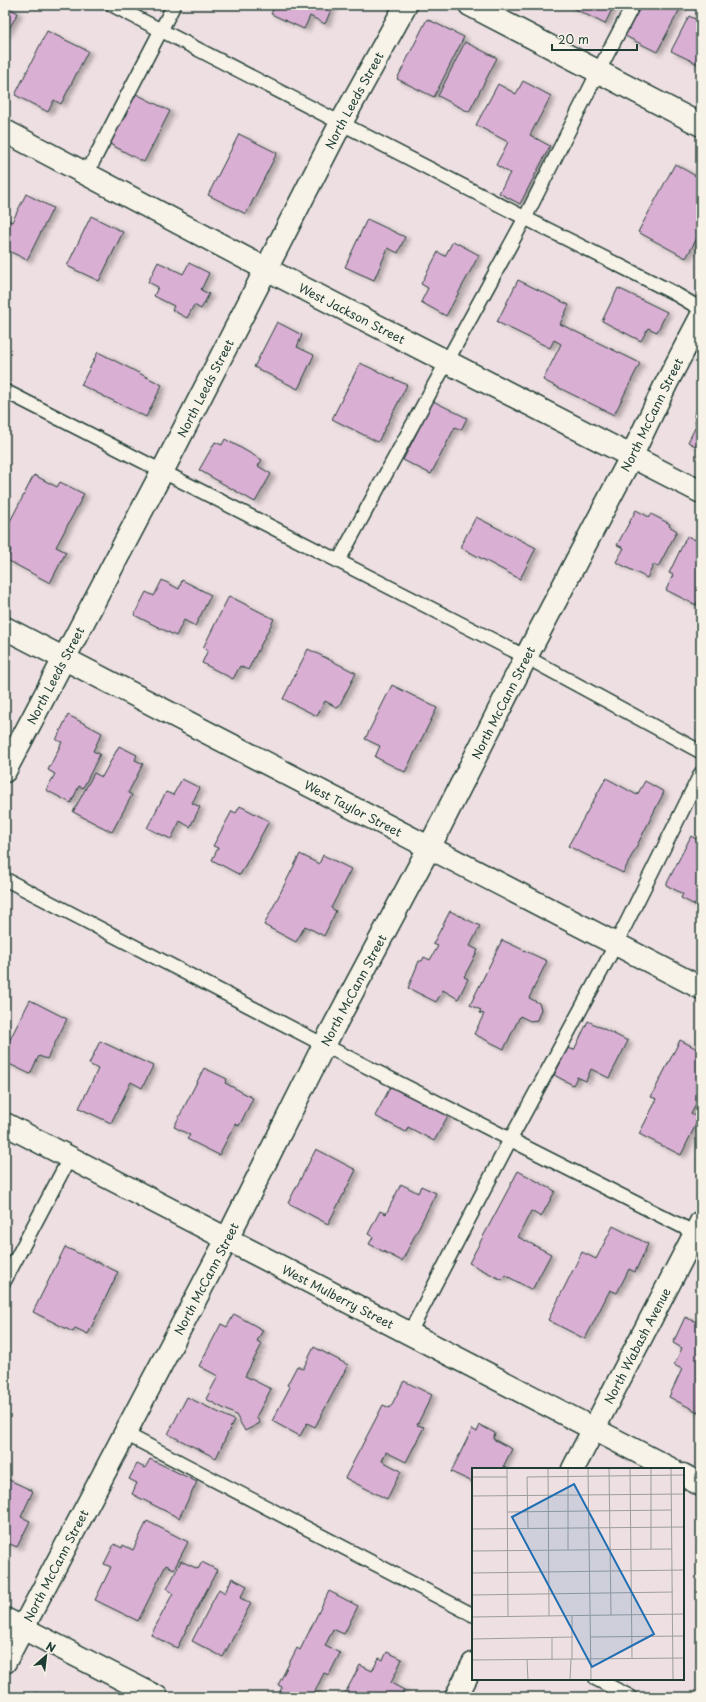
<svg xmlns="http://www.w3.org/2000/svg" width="706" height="1702" font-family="'Playpen Sans',sans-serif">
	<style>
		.building { fill: #daafd4; stroke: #1f3d34; filter: url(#shadow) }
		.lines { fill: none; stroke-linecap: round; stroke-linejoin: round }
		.service-casing { stroke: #1f3d34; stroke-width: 16 }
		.minor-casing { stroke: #1f3d34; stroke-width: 25 }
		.tertiary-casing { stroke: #1f3d34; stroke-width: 25 }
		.service { stroke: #f7f3e8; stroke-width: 13 }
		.minor { stroke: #f7f3e8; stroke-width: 22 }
		.tertiary { stroke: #f7f3e8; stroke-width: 22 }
		.labels { text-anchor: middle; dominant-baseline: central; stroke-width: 4; stroke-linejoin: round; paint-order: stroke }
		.street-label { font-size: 12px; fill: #1f3d34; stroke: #f7f3e8 }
		.inset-road { fill: none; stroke: #9b9e9c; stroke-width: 1 }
		.view { fill: #1f6fb2; fill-opacity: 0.15; stroke: #1f6fb2; stroke-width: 2 }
		.inset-edge { fill: none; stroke: #1f3d34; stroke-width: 2 }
	</style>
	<defs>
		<filter id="shadow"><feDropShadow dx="4.5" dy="2.5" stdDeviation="2" flood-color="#0004"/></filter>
	</defs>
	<rect width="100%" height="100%" fill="#eedfe2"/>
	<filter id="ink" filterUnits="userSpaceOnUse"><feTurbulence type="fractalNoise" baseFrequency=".025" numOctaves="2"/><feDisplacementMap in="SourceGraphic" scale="8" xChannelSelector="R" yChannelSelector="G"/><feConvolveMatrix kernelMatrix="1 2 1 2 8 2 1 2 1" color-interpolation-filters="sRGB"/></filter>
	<g filter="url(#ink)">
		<g class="building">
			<polygon points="275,5 333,5 325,24 310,16 304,29 271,14"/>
			<polygon points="567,5 614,5 605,24"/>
			<polygon points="641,5 682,5 657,52 625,36"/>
			<polygon points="5,6 18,13 5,36"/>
			<polygon points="701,9 701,58 698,64 671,51 689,16 695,19"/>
			<polygon points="427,19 464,37 434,97 397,79"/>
			<polygon points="47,31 88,51 61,104 54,100 48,112 15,95"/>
			<polygon points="465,42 497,58 469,112 438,96"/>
			<polygon points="523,81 551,96 530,135 550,146 520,204 499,193 510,173 496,165 508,142 476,125 498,84 516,94"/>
			<polygon points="132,92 170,111 144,162 106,142"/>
			<polygon points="239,134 277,153 246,214 208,195"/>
			<polygon points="675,164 701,179 701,231 686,258 638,232"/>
			<polygon points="26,194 53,208 27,260 5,249 5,219 12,222"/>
			<polygon points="91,216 123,232 99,281 67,266"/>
			<polygon points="367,219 405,237 398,253 388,248 374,280 345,267"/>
			<polygon points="453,241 479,255 446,316 421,302 428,288 421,284 438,252 445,256"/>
			<polygon points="158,262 183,274 189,263 209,273 201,290 209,294 201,309 194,305 187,318 172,310 174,306 154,296 158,287 148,282"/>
			<polygon points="518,280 569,305 560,324 640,363 614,415 543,380 561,344 554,340 550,348 497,322"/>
			<polygon points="618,288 667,312 657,332 648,328 641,341 602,321"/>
			<polygon points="277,322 302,335 297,347 314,355 298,389 254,367"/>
			<polygon points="98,352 162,385 146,417 81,385"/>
			<polygon points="360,363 407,385 378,442 332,419"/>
			<polygon points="433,401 467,418 461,430 455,427 431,474 403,460"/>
			<polygon points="701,402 701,449 688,442 696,426 694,415"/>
			<polygon points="225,439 262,460 258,466 271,474 255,502 199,470 215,442 222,445"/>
			<polygon points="34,475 57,487 60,482 84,494 56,547 66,552 50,583 7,560 11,550 5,547 5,531"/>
			<polygon points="636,510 649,517 651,514 670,524 669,526 677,531 658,567 654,564 647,578 616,562 624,548 617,545"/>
			<polygon points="476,517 536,548 520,579 460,547"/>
			<polygon points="687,536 700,542 701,541 701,595 696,605 666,590 673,575 669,573"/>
			<polygon points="162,580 179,589 182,580 211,595 195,626 184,620 176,636 134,615 146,592 154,596"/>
			<polygon points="229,596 274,619 248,670 240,666 233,679 202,663 208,650 203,648"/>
			<polygon points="308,649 356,673 338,708 325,701 317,716 283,699"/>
			<polygon points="392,685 437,708 405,772 375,757 380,746 365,739"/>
			<polygon points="68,715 102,733 93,751 100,754 83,788 79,786 71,803 46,790 55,774 48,770 62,742 56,740"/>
			<polygon points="119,746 137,755 135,760 143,764 128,793 132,795 112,832 73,812 94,773 102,777"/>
			<polygon points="606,778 637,795 645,781 664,792 623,873 568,846"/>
			<polygon points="182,779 200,788 192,803 200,807 190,827 180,821 171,839 147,828 166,792 173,795"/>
			<polygon points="240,806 269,821 240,875 212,860 218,848 213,846 232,811 236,813"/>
			<polygon points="691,836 701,842 701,908 681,898 683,894 666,885"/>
			<polygon points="300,854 319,864 323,855 351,869 331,908 336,911 324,936 305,926 296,942 264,925"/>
			<polygon points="450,911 480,926 470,946 478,950 464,977 468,979 458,999 443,990 436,1002 408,988 419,961 422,961 424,957 430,960 438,946 433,944"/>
			<polygon points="502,940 547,961 529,998 539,1003 541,1009 537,1020 530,1021 520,1016 504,1049 474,1034 484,1014 479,1013 481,1010 470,1005"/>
			<polygon points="30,1000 67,1019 47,1059 39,1056 30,1074 5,1062 5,1049"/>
			<polygon points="588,1021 628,1041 609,1078 591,1069 586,1081 577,1077 573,1085 554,1075 568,1048 574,1050"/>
			<polygon points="680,1040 701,1051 701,1094 691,1114 699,1118 681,1155 639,1134 657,1099 651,1097"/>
			<polygon points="100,1041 153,1066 142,1088 131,1082 111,1123 79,1108 98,1069 89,1064"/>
			<polygon points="204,1068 227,1079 225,1083 253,1098 239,1126 235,1124 219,1155 187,1139 190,1135 174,1127"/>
			<polygon points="392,1084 449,1114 434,1141 408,1127 406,1132 375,1116"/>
			<polygon points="316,1149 356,1170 328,1224 288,1203"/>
			<polygon points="518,1171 555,1191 541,1217 531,1211 518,1237 551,1254 532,1290 505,1275 502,1280 469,1263"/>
			<polygon points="401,1184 418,1193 421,1186 436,1193 402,1261 369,1244 373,1237 368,1234 380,1211 386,1214"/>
			<polygon points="613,1226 648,1244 635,1272 629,1269 617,1293 610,1290 585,1339 548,1320 582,1252 596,1259"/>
			<polygon points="65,1247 118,1272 88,1334 75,1328 73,1332 33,1312"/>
			<polygon points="234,1314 263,1330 257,1341 262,1344 245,1376 271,1389 256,1417 260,1423 245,1431 236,1415 206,1399 218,1376 199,1366 221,1324 227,1327"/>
			<polygon points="685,1317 701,1324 701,1405 698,1412 669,1397 682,1369 674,1365 682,1348 673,1343"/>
			<polygon points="314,1347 348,1365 315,1427 307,1423 300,1436 272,1421 290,1387 287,1385 297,1366 303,1369"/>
			<polygon points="404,1381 432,1395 417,1425 424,1427 406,1462 386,1452 382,1461 401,1471 387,1499 345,1478 383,1405 390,1408"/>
			<polygon points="187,1397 234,1420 216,1458 168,1434"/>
			<polygon points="480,1425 495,1433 493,1439 512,1449 503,1467 507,1469 473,1469 473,1482 451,1472 472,1429 477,1432"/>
			<polygon points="150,1459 197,1482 179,1518 132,1494 137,1483 129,1479 137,1464 145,1468"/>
			<polygon points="5,1478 33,1491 21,1517 30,1521 17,1547 5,1542"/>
			<polygon points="147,1521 188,1542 174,1569 166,1565 138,1621 95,1600 111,1567 104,1564 114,1544 122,1548 123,1545 133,1550"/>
			<polygon points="181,1561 198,1569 202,1562 217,1570 177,1648 151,1635 173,1593 167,1589"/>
			<polygon points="232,1578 247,1586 240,1598 251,1603 223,1657 192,1641 219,1589 225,1593"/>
			<polygon points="329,1591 358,1606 344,1634 333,1629 325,1646 340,1653 329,1675 324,1673 312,1697 279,1697 278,1696 282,1687 278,1685 297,1648 300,1650"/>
			<polygon points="387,1652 402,1659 391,1683 404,1690 400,1697 343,1697 360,1665 372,1671 379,1658 383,1660"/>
			<polygon points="35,1692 44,1697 32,1697"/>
		</g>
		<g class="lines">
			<g class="service-casing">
				<g id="service">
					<polyline points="112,5 525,218 672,292 701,309"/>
					<polyline points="87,173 174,5"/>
					<polyline points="5,391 526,657 701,752"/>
					<polyline points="339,560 525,218 598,72 633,5"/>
					<polyline points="5,879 324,1045 701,1236"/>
					<polyline points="5,1280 70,1157"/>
					<polyline points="409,1334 510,1140 616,944 701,773"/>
					<polyline points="124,1433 473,1615"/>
					<polyline points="596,1679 631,1697"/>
				</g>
			</g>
			<g class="minor-casing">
				<g id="minor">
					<path id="s1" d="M5,131l261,138 435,223"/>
					<path id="s2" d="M5,628l696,360"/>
					<path id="s3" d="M5,771l157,-299 179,-349 65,-118"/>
					<path id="s4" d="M5,1124l666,345"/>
					<path id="s5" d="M573,1469l128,-247"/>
					<polyline points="683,1475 701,1485"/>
					<polyline points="5,1619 157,1697"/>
					<path id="s6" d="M5,1662l222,-423 97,-194 105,-197 97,-191 105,-200 35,-73 35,-67"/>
					<polyline points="456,1697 473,1664"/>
				</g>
			</g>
			<g class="tertiary-casing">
				<polyline id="tertiary" points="470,5 701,125"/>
			</g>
			<use href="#service" class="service"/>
			<use href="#minor" class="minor"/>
			<use href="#tertiary" class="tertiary"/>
		</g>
	</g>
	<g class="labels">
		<g class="street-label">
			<text stroke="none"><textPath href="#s3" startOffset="756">North Leeds Street</textPath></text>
			<text stroke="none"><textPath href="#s1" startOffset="392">West Jackson Street</textPath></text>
			<text stroke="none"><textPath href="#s3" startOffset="432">North Leeds Street</textPath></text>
			<text stroke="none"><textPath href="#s6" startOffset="1405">North McCann Street</textPath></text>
			<text stroke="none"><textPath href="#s3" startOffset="108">North Leeds Street</textPath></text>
			<text stroke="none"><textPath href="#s6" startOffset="1081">North McCann Street</textPath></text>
			<text stroke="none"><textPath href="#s2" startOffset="392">West Taylor Street</textPath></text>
			<text stroke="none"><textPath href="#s6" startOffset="757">North McCann Street</textPath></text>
			<text stroke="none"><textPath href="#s6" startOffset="433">North McCann Street</textPath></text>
			<text stroke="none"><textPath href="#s4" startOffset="375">West Mulberry Street</textPath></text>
			<text stroke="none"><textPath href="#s5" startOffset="139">North Wabash Avenue</textPath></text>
			<text stroke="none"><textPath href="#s6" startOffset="109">North McCann Street</textPath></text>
		</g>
	</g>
	<g transform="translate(472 1468)">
		<rect width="212" height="212" fill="#eedfe2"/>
		<path class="inset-road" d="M35,0l1,148M76,0l1,148M96,0v82M116,0l3,212M137,0l2,147M158,0l2,190M179,0v81M199,0l2,212M0,9h35M0,28l212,-2M35,44l165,-2M56,60l-1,-51 157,-2M0,61l212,-2M0,83l200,-2M0,105l212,-3M0,127l201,-3M0,149l212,-3M118,169l94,-1M0,171l101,-2M100,191v-44M0,192l212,-2M55,192l1,20M80,192v-22M98,212l1,-21"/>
		<path class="view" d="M102,16l80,150 -62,33 -80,-150z"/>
		<rect width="212" height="212" class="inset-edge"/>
	</g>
	<rect width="706" height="1702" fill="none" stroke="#f7f3e8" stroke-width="20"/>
	<rect x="10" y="10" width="686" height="1682" fill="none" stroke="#1f3d34" stroke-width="1.5" filter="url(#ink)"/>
	<g transform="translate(46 1656) rotate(28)" stroke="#f7f3e8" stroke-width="3" paint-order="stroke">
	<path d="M0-3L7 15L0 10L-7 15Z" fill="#1f3d34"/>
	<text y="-6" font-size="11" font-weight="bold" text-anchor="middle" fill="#1f3d34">N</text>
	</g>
	<path d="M552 44v6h85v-6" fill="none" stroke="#1f3d34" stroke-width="2"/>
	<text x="558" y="44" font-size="12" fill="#1f3d34" stroke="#f7f3e8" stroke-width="3" paint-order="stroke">20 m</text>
</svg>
